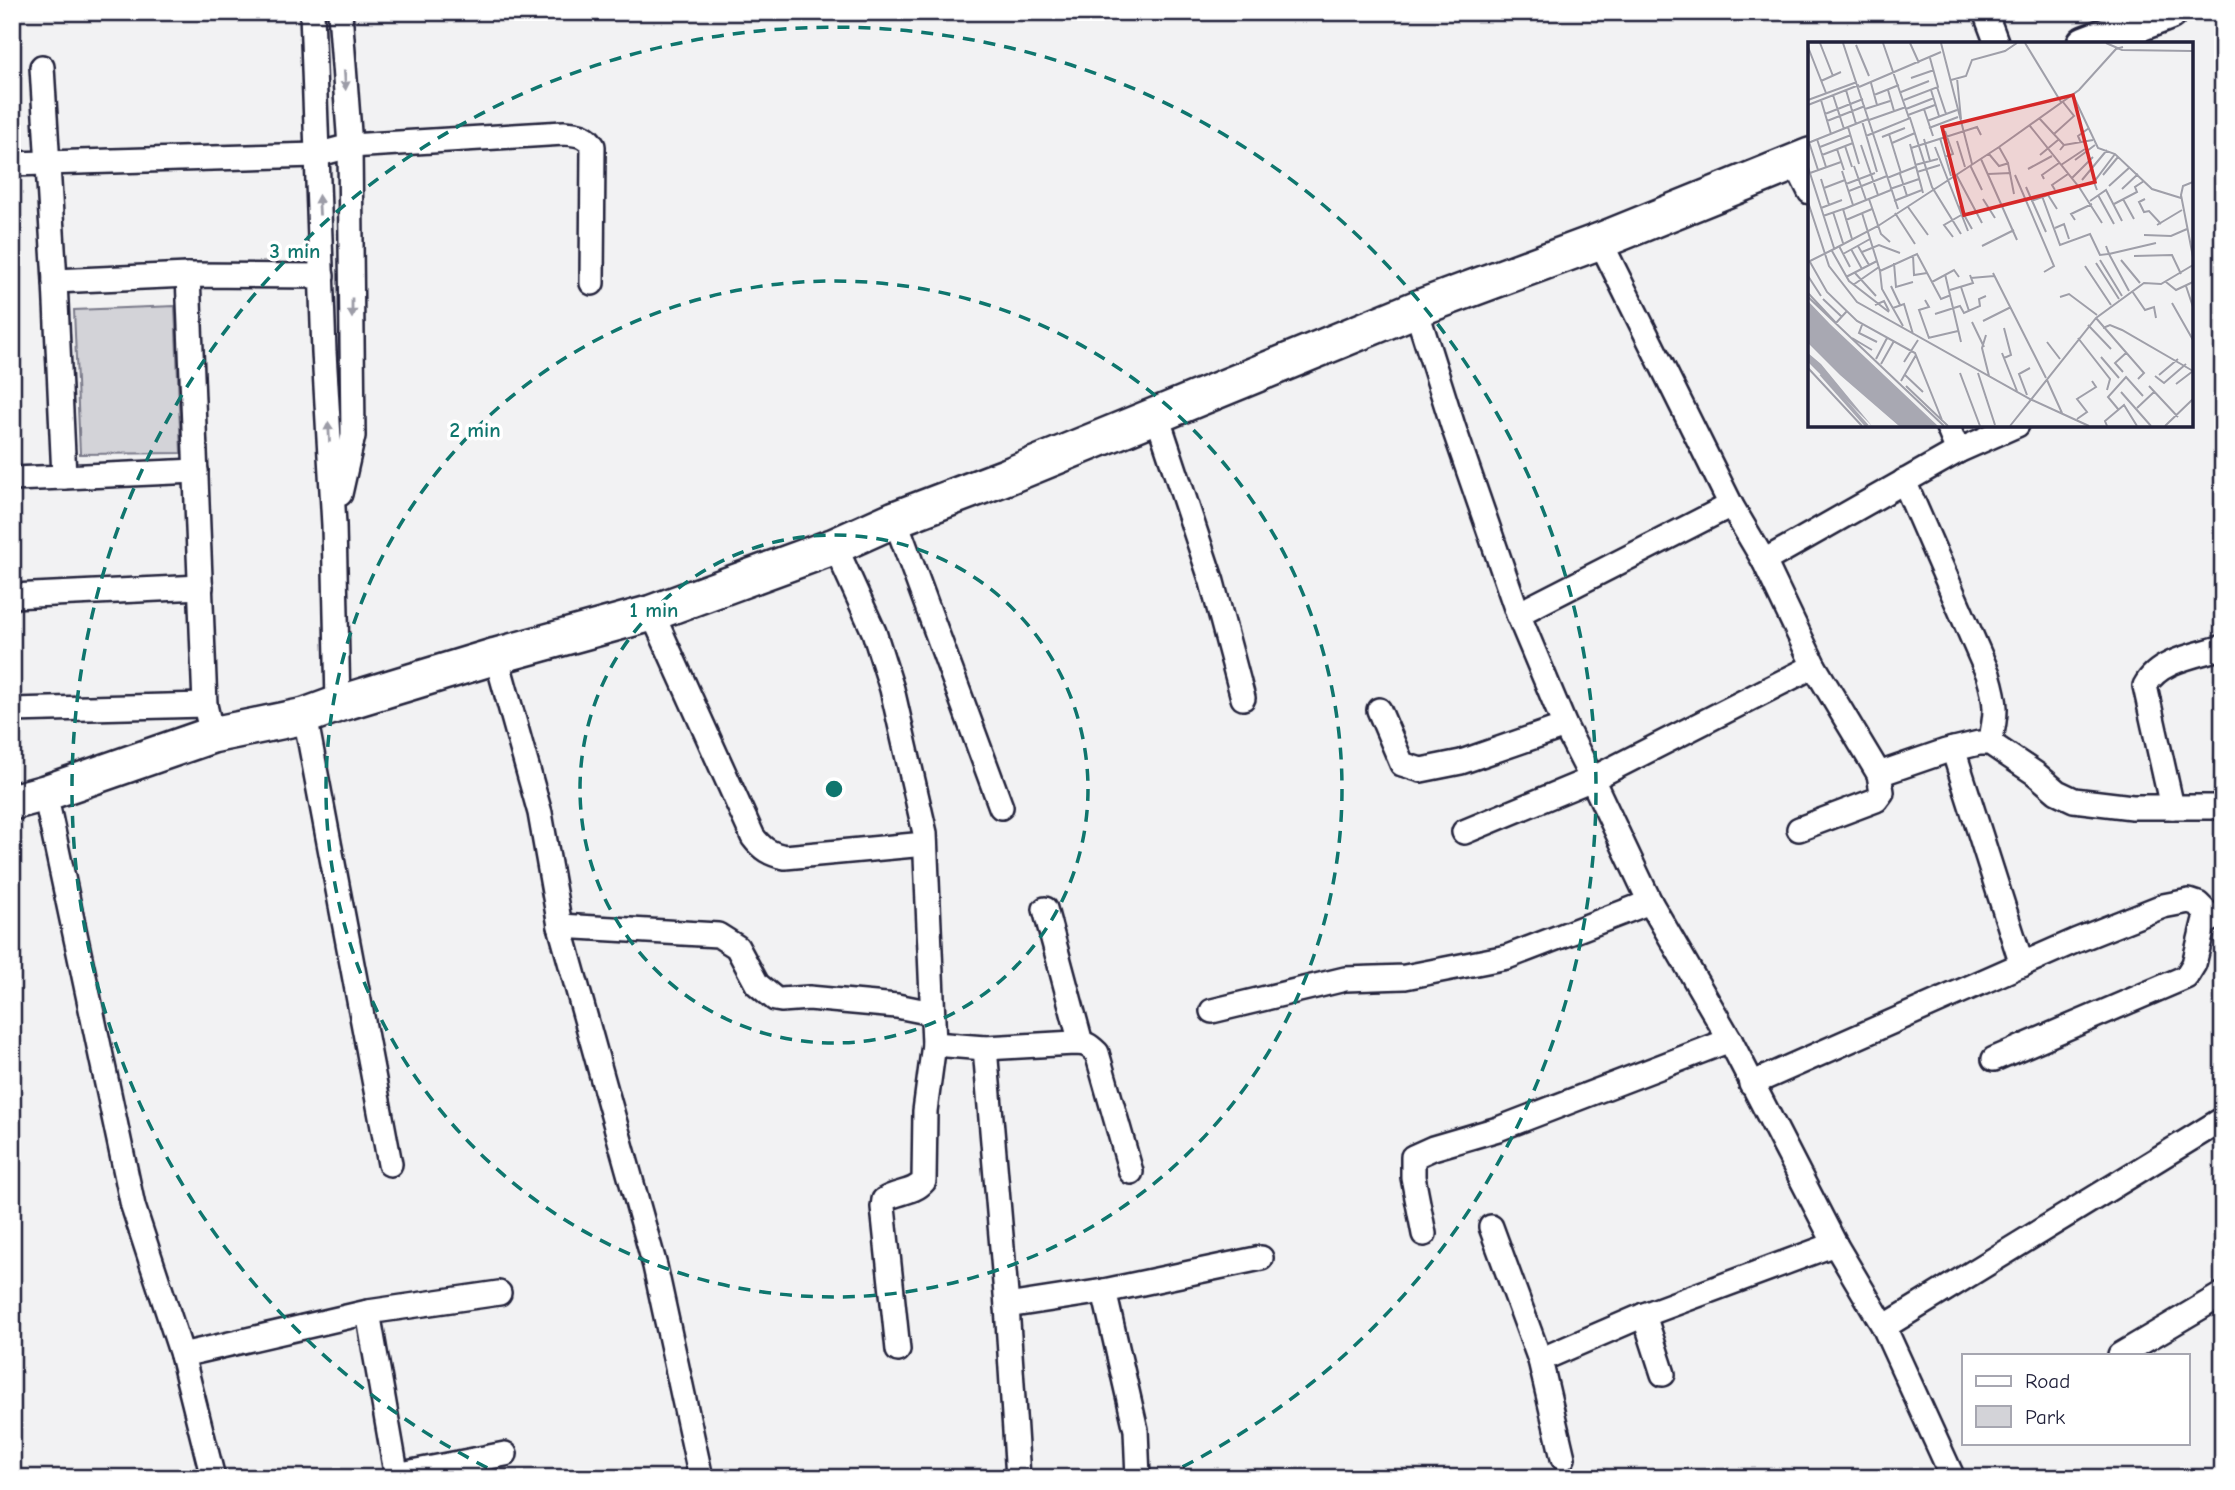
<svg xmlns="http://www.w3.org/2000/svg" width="2235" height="1490" font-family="'Comic Neue',sans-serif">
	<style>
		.green { fill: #d3d3d8; stroke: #7a7a8a; stroke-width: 2 }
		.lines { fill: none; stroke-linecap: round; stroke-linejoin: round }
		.minor-casing { stroke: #22223b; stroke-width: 28 }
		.primary-casing { stroke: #22223b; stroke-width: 40 }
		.minor { stroke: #fff; stroke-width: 23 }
		.primary { stroke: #fff; stroke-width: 35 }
		.oneway { fill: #9c9ca7 }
		.ring { fill: none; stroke: #0f766e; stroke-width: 3.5; stroke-dasharray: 12 9 }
		.inset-river { fill: none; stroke: #a8a8b2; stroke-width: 3.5 }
		.inset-road { fill: none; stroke: #9f9fa9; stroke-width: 2 }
		.view { fill: #d62828; fill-opacity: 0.15; stroke: #d62828; stroke-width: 3.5 }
		.inset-edge { fill: none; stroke: #22223b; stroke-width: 3.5 }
		.centre { fill: #0f766e; stroke: #fff; stroke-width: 3.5 }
		.ring-label { font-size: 21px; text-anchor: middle; font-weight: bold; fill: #0f766e; stroke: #fff; stroke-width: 7; stroke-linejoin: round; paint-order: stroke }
	</style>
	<rect width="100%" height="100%" fill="#f2f2f3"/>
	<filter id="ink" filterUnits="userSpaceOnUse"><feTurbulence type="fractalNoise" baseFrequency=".0143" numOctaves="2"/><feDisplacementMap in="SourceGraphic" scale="14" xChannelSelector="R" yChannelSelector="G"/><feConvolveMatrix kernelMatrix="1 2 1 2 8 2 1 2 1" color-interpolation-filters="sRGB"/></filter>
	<g filter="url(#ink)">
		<polygon class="green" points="175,306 181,453 80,454 74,310"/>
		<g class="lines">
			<g class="minor-casing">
				<g id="minor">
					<polyline points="312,12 324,352 334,525 338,704"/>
					<polyline points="1985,12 1997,44"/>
					<polyline points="1795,162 1810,192"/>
					<path d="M12,164l304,-9 34,-9 214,-13c13,1 22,1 29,13l-1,137"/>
					<polyline points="1600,241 1731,505 1764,561 1814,666 1879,774 1882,792 1876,800 1799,829"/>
					<polyline points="188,275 205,705 212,735"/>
					<polyline points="55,281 188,275 322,276"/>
					<polyline points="1416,309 1453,426 1518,614 1565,726 1592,779 1650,902 1730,1040 1835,1244 1884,1327 1953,1478"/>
					<polyline points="1157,416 1212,582 1243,698"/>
					<polyline points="1947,425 1958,451"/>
					<polyline points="64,477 196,471"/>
					<polyline points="12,479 64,477 55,281 42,67"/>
					<path d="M1904,481l84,193c9,30 9,38 2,69"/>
					<polyline points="340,494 353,436 350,146 340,12"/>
					<polyline points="895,519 1001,807"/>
					<path d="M835,546l39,86 18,57 33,144 9,211 -9,67 -1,70c-11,13 -27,10 -40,19l-1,7 15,143"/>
					<polyline points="1764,561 1958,451 2017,425"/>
					<polyline points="12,596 201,587"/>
					<path d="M652,613l101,224c9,12 17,17 32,20l140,-13"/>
					<polyline points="1518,614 1731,505"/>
					<polyline points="496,656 540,813 560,926 655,1266 701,1478"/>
					<polyline points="12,710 205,705"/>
					<polyline points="1379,710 1402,764 1421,770 1461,762 1565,726"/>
					<polyline points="305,716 390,1164"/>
					<polyline points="1953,749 2022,965"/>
					<polyline points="1879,774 1946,751 1979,743 1990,743 2036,774 2057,792 2074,800 2132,807 2223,807"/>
					<polyline points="45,793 133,1206 182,1355 213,1478"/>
					<path d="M2172,807l-27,-121c13,-26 53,-31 78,-39"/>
					<polyline points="1464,832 1592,779 1814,666"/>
					<polyline points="1045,909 1081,1043"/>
					<polyline points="560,926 718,935 737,947 757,984 775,999 781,1000 809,998 897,1006 932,1013"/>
					<polyline points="1212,1011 1345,979 1405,977 1507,957 1650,902"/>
					<path d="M934,1044l51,4 89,-5c12,0 15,2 23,10l34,119"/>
					<polyline points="985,1048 1007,1306 1018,1478"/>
					<polyline points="1994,1059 2186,977 2194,964 2204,923 2223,914"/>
					<polyline points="1751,1084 2075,941 2163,906 2189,901 2198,904 2212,918"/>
					<polyline points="1491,1227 1540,1360"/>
					<polyline points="1424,1234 1413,1177 1413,1157 1433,1148 1498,1129 1730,1040"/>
					<polyline points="1104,1291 1136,1430 1138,1478"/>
					<polyline points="1007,1306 1104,1291 1261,1258"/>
					<polyline points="368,1312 397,1478"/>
					<polyline points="1644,1315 1663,1374"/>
					<polyline points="1884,1327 2223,1119"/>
					<polyline points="182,1355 368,1312 499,1293"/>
					<polyline points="2120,1355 2223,1294"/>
					<polyline points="1563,1458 1540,1360 1644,1315 1835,1244"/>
					<polyline points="396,1475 505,1454"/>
				</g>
			</g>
			<g class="primary-casing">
				<g id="primary">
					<polyline points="2085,44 2169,12"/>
					<polyline points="12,802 45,793 212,735 305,716 338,704 496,656 652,613 835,546 895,519 1008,476 1416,309 1600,241 1810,156"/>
				</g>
			</g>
			<use href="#minor" class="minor"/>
			<use href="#primary" class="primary"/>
		</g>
		<defs><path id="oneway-solid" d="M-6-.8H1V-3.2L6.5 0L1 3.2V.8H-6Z" transform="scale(1.75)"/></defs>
		<g class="oneway">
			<use href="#oneway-solid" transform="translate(345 80) rotate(86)"/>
			<use href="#oneway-solid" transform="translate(319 205) rotate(-93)"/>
			<use href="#oneway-solid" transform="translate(352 308) rotate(90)"/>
			<use href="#oneway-solid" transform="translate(329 432) rotate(-93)"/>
		</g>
	</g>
	<g class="ring">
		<circle cx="834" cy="789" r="254"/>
		<circle cx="834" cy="789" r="508"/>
		<path d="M506 1477A762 762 0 1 1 1162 1477"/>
	</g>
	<g transform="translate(1808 42)">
		<rect width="385" height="385" fill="#f2f2f3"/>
		<path d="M0,259l22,23 108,102h-39l-59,-51 -32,-32zM0,311l13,11 51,62 -64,-64z" fill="#a8a8b2"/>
		<path class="inset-river" d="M13,332l46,52"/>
		<path class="inset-road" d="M12,1l13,33M35,1l55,166M75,1l26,75M102,1l9,20M133,1l31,121M217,1l36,59M298,1l16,7 71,1M48,3l13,31M0,5l18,46M103,36l23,-8M149,36l4,41M143,38l15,-4 6,-16 33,-9 12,-8M13,39l20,-9M63,41l6,22M51,45l82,-35M129,45l9,27M38,48l10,34M80,48l6,21M123,48l8,26M93,50l28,-11M25,53l11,34M66,53l25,-10M265,53l25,53 17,6 37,35 29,9M0,58l49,-18M13,58l10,34M96,58l34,-13 -8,-29M0,63l51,-20M57,67l25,-8M98,67l28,-11M116,67l9,27M17,72l38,-15M100,73l27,-10M231,76l25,27 -4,5M61,78l37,-13M19,79l38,-15M54,79l15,51M119,79l30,-11M222,84l49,61 23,36M40,85l11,37M121,86l29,-11M137,89l8,23 -8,3M81,92l12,39M246,92l20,-18 -11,-14M58,94l44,-18 22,69 29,47M74,95l23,-9M132,96l11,38M9,97l9,28M116,97l6,22M149,99l8,26M1,100l9,28M0,101l60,-24M84,101l23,-10M273,101l-3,-7 11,-8M102,102l13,49M53,103l17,50M256,103l29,-5M37,104l7,21M12,105l31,-12M127,105l33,84M191,105l9,16 6,31M103,106l66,-21 4,8M29,107l7,21M181,112l10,12 10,-3M14,113l31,-12M232,113l18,-15M173,117l36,81M267,118l20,-15M107,123l23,-6M162,123l12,25M253,123l24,-16M46,124l12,34M0,125l26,81M220,127l24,-13M34,129l11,34M109,130l23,-7M2,131l31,-11M92,132l7,22M148,132l26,49M180,132l23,-1M207,133l39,91 -10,6M295,133l15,-18M79,136l28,-11M264,136l21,-21M13,137l8,26M236,137l-2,-4 17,-12M274,138l25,-30M385,140l-10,4 -2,9 12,62M38,142l29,-11M301,144l21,-19M218,145l20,45M16,146l21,-8M82,147l29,-10M314,147l16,-15M247,148l-3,-5 16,-11M289,148l-3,-8 21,-28M41,149l38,-15M290,153l16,29M234,154l18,49 30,-11 10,21 9,-1 -3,-8M61,157l12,35 9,8M175,157l12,19M315,157l11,20M337,157l-6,3 5,10 5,-1 12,13M86,159l28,-11M223,159l17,-6 9,14M282,159l16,-11 16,31M0,160l21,64 28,36 173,97 59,27M306,162l23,-12 -2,-5 9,-6M151,164l13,23M100,165l20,28M13,166l21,-8M36,167l47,-19M25,170l10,31M54,171l18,58 2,18 21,37M87,171l20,31M15,174l20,-7 9,30M38,178l26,-11M267,178l-4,-6 21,-10M349,183l25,-15M247,186l9,-4 5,15M336,193l27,1 16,-7M145,195l-9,-12 19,-11M31,204l11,21M50,204l11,19M174,204l32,-16M26,207l44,-23 121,-79 80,-57 37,-41 7,-2M43,207l11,20M24,209l17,30 40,31M54,210l17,-7 21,8M35,212l27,-15M105,213l1,20 13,-2M326,214l38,-1 9,19M292,218l22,36M313,218l19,23M0,220l26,-13M2,220l17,30 30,29 58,32 27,67M86,221l2,24 17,-5M288,221l23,36M277,224l26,39M72,229l37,-17 24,45 10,-4M47,231l21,23M185,231l53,105M137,232l16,68M0,234l13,20M38,235l31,-16M163,236l23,-2M124,240l22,-12 5,7M358,240l10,8 17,-8M45,243l26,-18M83,244l9,19M378,244l7,21M153,245l8,24M142,248l23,-7 -3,-8M321,249l-20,-37 47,-11M324,249l13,19 9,-3 2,11M0,251l28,30 11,-12M0,255l136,129M252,255l9,-3 28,21M15,257l19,18M117,258l4,7 -10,3 10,28M364,261l21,37M67,263l9,-4 5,10M85,266l11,-4 9,30M127,272l25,-8 4,7 16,-7 -1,-7 7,-3M288,276l48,55 -6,6M175,279l28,-14M164,280l12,25M54,283l-3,8 18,9M280,283l23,24M295,286l7,-3 12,5 71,41M178,293l-4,13 7,28M44,296l20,12M120,296l30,-7M270,296l32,41 -3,11M239,300l13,17M194,311l15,38M293,315l18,21M196,316l7,-3 -7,-27M68,317l11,-21M96,320l14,-22M73,322l13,-23M0,326l54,58M315,330l-8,-9 11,-10M152,331l20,53M170,331l17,52M97,333l18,17M351,333l19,-16M347,334l9,7 22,-19M239,338l15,33M93,339l15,-26M368,342l17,-13M98,344l42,40M341,344l29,31M313,350l30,34M219,353l-8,-21 11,-6M329,366l17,-16M310,367l-10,-12 18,-20 17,19M269,377l10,-7 -10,-13 19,-12 -4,-6M202,384l86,-108 48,-35 17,1 32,-19M299,384l-2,-5 19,-16 13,21M357,384l28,-27"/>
		<path class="view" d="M265,53l22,87 -131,33 -22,-88z"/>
		<rect width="385" height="385" class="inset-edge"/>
	</g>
	<circle cx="834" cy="789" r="10" class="centre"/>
	<g class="ring-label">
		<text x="295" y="258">3 min</text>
		<text x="475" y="437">2 min</text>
		<text x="654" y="617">1 min</text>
	</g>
	<rect width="2235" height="1490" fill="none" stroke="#fff" stroke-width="42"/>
	<rect x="21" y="21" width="2193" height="1448" fill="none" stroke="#22223b" stroke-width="2.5" filter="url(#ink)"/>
	<rect x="1962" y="1354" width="228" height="91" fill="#ffffff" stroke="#a7a7b1" stroke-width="2"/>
	<rect x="1976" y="1376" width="35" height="10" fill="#ffffff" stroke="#a7a7b1" stroke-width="2"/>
	<text x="2025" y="1388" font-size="21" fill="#22223b">Road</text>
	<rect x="1976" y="1406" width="35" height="21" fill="#d3d3d8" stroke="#a7a7b1" stroke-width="2"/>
	<text x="2025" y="1424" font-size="21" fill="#22223b">Park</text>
</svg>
